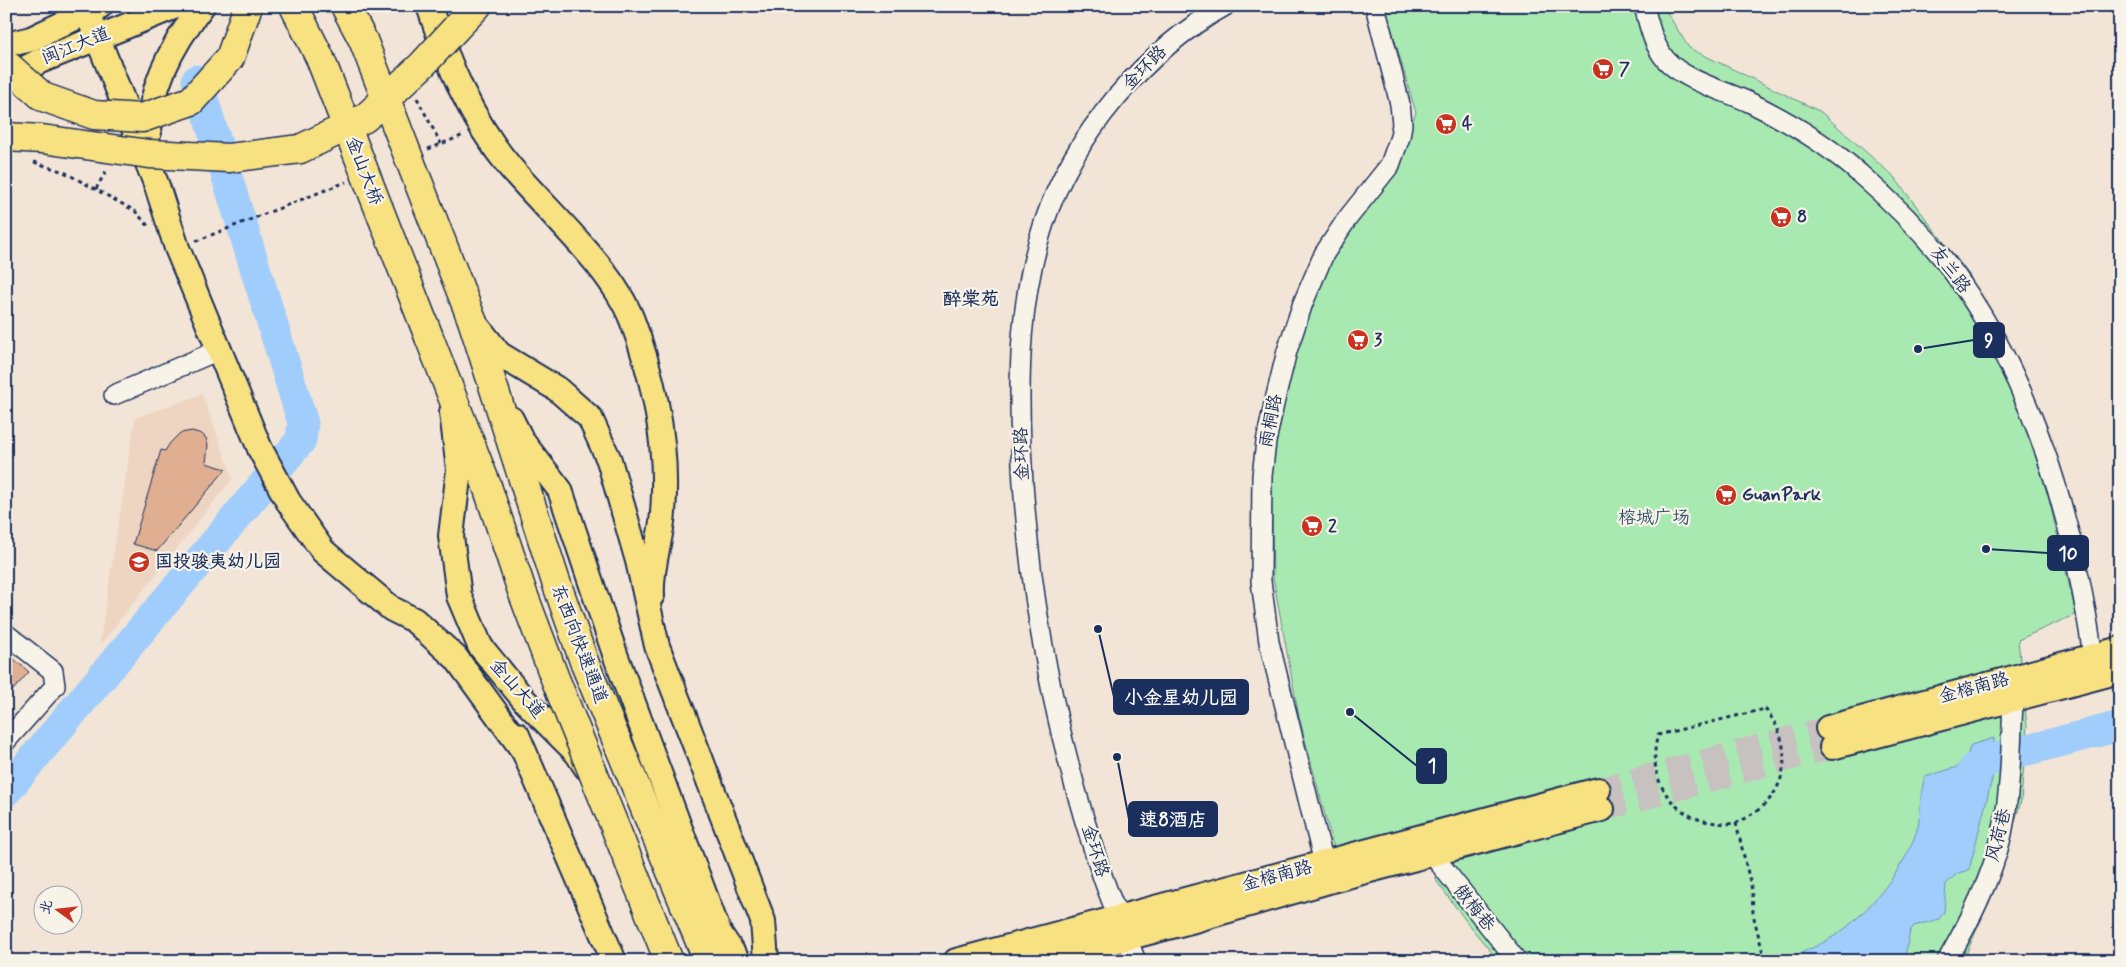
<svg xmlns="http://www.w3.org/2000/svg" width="2126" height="967" font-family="Mynerve,'LXGW WenKai TC',sans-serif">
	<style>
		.built { fill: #edd5c2 }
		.green { fill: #a8e9b2; stroke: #628c88 }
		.water { fill: #a0cdfb; stroke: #6b8ebc }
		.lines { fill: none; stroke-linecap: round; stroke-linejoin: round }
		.river { stroke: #a0cdfb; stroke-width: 31 }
		.building { fill: #e0af92; stroke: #1b2f5e }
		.major-tunnel { stroke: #c7c1bf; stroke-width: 24; stroke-dasharray: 24 12; stroke-linecap: butt }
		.minor-casing { stroke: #1b2f5e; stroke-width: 22 }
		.major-casing { stroke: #1b2f5e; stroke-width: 28 }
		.highway-casing { stroke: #1b2f5e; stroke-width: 31 }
		.path { stroke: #1b2f5e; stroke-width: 3; stroke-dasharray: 4 4; stroke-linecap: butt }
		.minor { stroke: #f7f3e8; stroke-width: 19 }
		.major { stroke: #f8e181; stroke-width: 24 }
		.highway { stroke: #f8e181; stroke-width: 28 }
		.highway-bridge-casing { stroke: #1b2f5e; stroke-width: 31; stroke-linecap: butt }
		.highway-bridge { stroke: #f8e181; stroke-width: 28 }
		.labels { text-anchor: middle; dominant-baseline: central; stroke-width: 4.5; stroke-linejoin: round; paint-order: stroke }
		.street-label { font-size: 18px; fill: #1b2f5e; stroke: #f7f3e8 }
		.poi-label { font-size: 18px; font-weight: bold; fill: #1b2f5e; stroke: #f7f3e8; text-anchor: start }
		.park-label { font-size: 18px; fill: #37546f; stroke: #f7f3e8 }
		.neighbourhood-label { font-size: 19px; font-weight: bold; fill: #1b2f5e; stroke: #f7f3e8 }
		.leader { fill: none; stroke: #1b2f5e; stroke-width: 2 }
		.callout-dot { fill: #1b2f5e; stroke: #f7f3e8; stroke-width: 2 }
		.callout { fill: #1b2f5e; stroke: #1b2f5e; stroke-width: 2 }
		.callout-label { font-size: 19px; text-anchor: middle; font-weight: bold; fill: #fff }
	</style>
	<rect width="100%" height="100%" fill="#f2e5d7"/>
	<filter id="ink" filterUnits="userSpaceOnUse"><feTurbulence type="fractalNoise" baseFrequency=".02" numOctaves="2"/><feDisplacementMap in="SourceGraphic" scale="10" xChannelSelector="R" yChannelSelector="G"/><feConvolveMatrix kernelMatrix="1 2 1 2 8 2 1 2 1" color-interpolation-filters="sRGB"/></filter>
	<g filter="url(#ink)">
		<polygon class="built" points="202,394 233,478 99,646 135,418"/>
		<polygon class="green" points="1385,6 1663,6 1689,48 1821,112 1894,177 1970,276 2013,387 2047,491 2076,614 2018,640 2027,726 2021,801 1996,886 1963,961 1499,961 1472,929 1437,882 1422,823 1334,849 1299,717 1273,577 1271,464 1288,371 1318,280 1383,185 1416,113"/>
		<path class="water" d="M1994,738l-1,37 -24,95 -11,3 -12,11 -2,28 -5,7 -25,7 -4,5 -6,30h-108v-6c16,-7 33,-14 47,-25 29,-22 66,-67 75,-104 3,-17 2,-34 7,-49l32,-10 8,-6 6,-16z"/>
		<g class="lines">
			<g class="river">
				<polyline points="1966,789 1974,768 1993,759 2120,726"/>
				<polyline points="6,791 301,440 303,423 197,80"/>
			</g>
		</g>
		<g class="building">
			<polygon points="192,431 202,434 206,438 208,445 206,463 226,469 157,551 133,544 161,450 165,451 170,443 180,433"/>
			<polygon points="6,652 29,672 6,698"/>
		</g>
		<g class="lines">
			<g class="major-tunnel">
				<polyline points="1598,790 1828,728"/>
				<polyline points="1602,809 1832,747"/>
			</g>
			<g class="minor-casing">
				<g id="minor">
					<path d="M1644,6c5,19 9,39 22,54 19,21 60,31 85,43 39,19 77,42 109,71 30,26 60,56 85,87 87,113 128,256 148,395"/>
					<polyline points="114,395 219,350"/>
					<polyline points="6,634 53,671 55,686 6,741"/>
					<polyline points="1432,854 1517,961"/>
					<polyline points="1324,863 1269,642 1261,581 1262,476 1266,442 1274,404 1287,351 1303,303 1324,254 1347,219 1390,165 1400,137 1402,124 1400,104 1375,6"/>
					<path d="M1136,961c-11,-28 -23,-55 -33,-83 -47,-139 -76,-285 -82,-432 -3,-75 -1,-151 23,-223 29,-87 101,-173 181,-217"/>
					<path d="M1947,961c22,-39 45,-83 55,-127 9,-44 9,-89 11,-134"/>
				</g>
			</g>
			<g class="major-casing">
				<g id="major">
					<path d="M429,6c19,58 42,114 81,161 37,44 102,101 122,153 23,61 36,128 31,193 -2,27 -13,55 -11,82"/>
					<polyline points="87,12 157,186 177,248 260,449 288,501 323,551 392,609 414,620 456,658 523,750"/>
					<polyline points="6,45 31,39 100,6"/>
					<polyline points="6,78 40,61 176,6"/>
					<path d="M149,132c1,-47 25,-90 53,-126"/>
					<polyline points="477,326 499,354 557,389 590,418 609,460 638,561 657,646 763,921 766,961"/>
					<polyline points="452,412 459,470 451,536 459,596 480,646 525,701 577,753 586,767"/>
					<polyline points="511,419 522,441 560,490 616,657 718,931 738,961"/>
					<polyline points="1828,728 2120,649"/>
					<polyline points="517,735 614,961"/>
					<polyline points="1832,747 2120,671"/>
					<polyline points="956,961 1598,790"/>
					<polyline points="1039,961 1191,921 1332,880 1602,809"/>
				</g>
			</g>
			<g class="highway-casing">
				<g id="highway">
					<polyline points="456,28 477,6"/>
					<polyline points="472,320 555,579 585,664 708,961"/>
					<polyline points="429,337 487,486"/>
				</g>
			</g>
			<g class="path">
				<polyline points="417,98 441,144"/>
				<polyline points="428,149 464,135"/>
				<polyline points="34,162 64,172 135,211 149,227"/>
				<polyline points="96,189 107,169"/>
				<polyline points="196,241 346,182"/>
				<path d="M1765,709c28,32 26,82 -13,105 -5,3 -11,8 -17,9 -8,2 -18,0 -26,-1 -41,-8 -63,-48 -51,-87z"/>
				<polyline points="1736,823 1752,890 1753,914 1765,961"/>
			</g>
			<use href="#minor" class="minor"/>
			<use href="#major" class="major"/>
			<use href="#highway" class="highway"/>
			<g class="highway-bridge-casing">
				<g id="highway-bridge">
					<polyline points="294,6 320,58 429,337"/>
					<polyline points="345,6 363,40 472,320"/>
					<polyline points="6,64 43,97 94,115 142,118 191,101 230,58 248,6"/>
					<polyline points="6,137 42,139 149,154 229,158 300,149 365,118 422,65 456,28"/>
					<polyline points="487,486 522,591 554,676 669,961"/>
				</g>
			</g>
			<use href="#highway-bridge" class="highway-bridge"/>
		</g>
	</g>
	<defs>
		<g id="supermarket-disc" transform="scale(1.125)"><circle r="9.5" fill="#c8321e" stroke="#f7f3e8"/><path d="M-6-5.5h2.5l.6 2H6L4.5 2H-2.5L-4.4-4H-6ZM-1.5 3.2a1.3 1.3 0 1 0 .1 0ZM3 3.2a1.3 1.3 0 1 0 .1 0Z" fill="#fff"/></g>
		<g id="school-disc" transform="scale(1.125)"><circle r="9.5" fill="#c8321e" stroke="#f7f3e8"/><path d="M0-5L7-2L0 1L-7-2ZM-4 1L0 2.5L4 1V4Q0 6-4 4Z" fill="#fff"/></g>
	</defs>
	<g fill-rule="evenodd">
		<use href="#supermarket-disc" x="1603" y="69"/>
		<use href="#supermarket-disc" x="1446" y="124"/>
		<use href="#supermarket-disc" x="1781" y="217"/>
		<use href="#supermarket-disc" x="1358" y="340"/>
		<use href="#supermarket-disc" x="1726" y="495"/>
		<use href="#supermarket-disc" x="1312" y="526"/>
		<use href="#school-disc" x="139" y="562"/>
	</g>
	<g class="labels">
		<g class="street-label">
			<text transform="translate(76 46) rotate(-22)">闽江大道</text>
			<text transform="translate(1145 68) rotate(-46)">金环路</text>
			<text transform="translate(364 171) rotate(69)">金山大桥</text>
			<text transform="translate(1950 270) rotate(52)">友兰路</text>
			<text transform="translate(1271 421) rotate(-79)">雨桐路</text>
			<text transform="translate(1022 454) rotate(-92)">金环路</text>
			<text transform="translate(579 644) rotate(69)">东西向快速通道</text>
			<text transform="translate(1974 688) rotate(-15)">金榕南路</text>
			<text transform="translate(517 689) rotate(49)">金山大道</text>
			<text transform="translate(1999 835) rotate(-76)">风荷巷</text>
			<text transform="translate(1095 851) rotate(73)">金环路</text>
			<text transform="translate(1277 876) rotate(-15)">金榕南路</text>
			<text transform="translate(1474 908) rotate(51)">傲梅巷</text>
		</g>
		<g class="poi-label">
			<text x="1619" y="69">7</text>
			<text x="1462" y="124">4</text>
			<text x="1797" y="217">8</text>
			<text x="1374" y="340">3</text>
			<text x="1742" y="495">GuanPark</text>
			<text x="1328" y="526">2</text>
			<text x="155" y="562">国投骏夷幼儿园</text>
		</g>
		<g class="park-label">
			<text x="1654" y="518">榕城广场</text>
		</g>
		<g class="neighbourhood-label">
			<text x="971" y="299">醉棠苑</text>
		</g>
	</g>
	<path class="leader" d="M1918 349L1974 340M1986 549L2048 553M1098 629L1114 697M1350 712L1417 766M1117 757L1129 819"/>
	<g class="callout-dot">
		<circle cx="1918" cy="349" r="5"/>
		<circle cx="1986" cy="549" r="5"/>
		<circle cx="1098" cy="629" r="5"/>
		<circle cx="1350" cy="712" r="5"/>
		<circle cx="1117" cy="757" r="5"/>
	</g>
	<g class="callout">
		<rect x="1974" y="323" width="30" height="34" rx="5"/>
		<rect x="2048" y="536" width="40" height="34" rx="5"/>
		<rect x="1114" y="680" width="134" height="34" rx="5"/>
		<rect x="1417" y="749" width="29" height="34" rx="5"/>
		<rect x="1129" y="802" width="88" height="34" rx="5"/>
	</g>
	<g class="callout-label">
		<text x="1989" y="347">9</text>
		<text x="2068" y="560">10</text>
		<text x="1181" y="704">小金星幼儿园</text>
		<text x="1432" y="772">1</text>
		<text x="1173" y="826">速8酒店</text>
	</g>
	<rect width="2126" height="967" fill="none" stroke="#f7f3e8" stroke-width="25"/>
	<rect x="12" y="12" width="2101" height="942" fill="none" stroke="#1b2f5e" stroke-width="2" filter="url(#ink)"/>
	<g transform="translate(58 910) rotate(285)"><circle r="24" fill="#f7f3e8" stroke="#9fa5b1"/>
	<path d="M0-4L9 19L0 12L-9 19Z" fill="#c8321e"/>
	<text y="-8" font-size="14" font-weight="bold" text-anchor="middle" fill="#1b2f5e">北</text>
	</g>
</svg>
